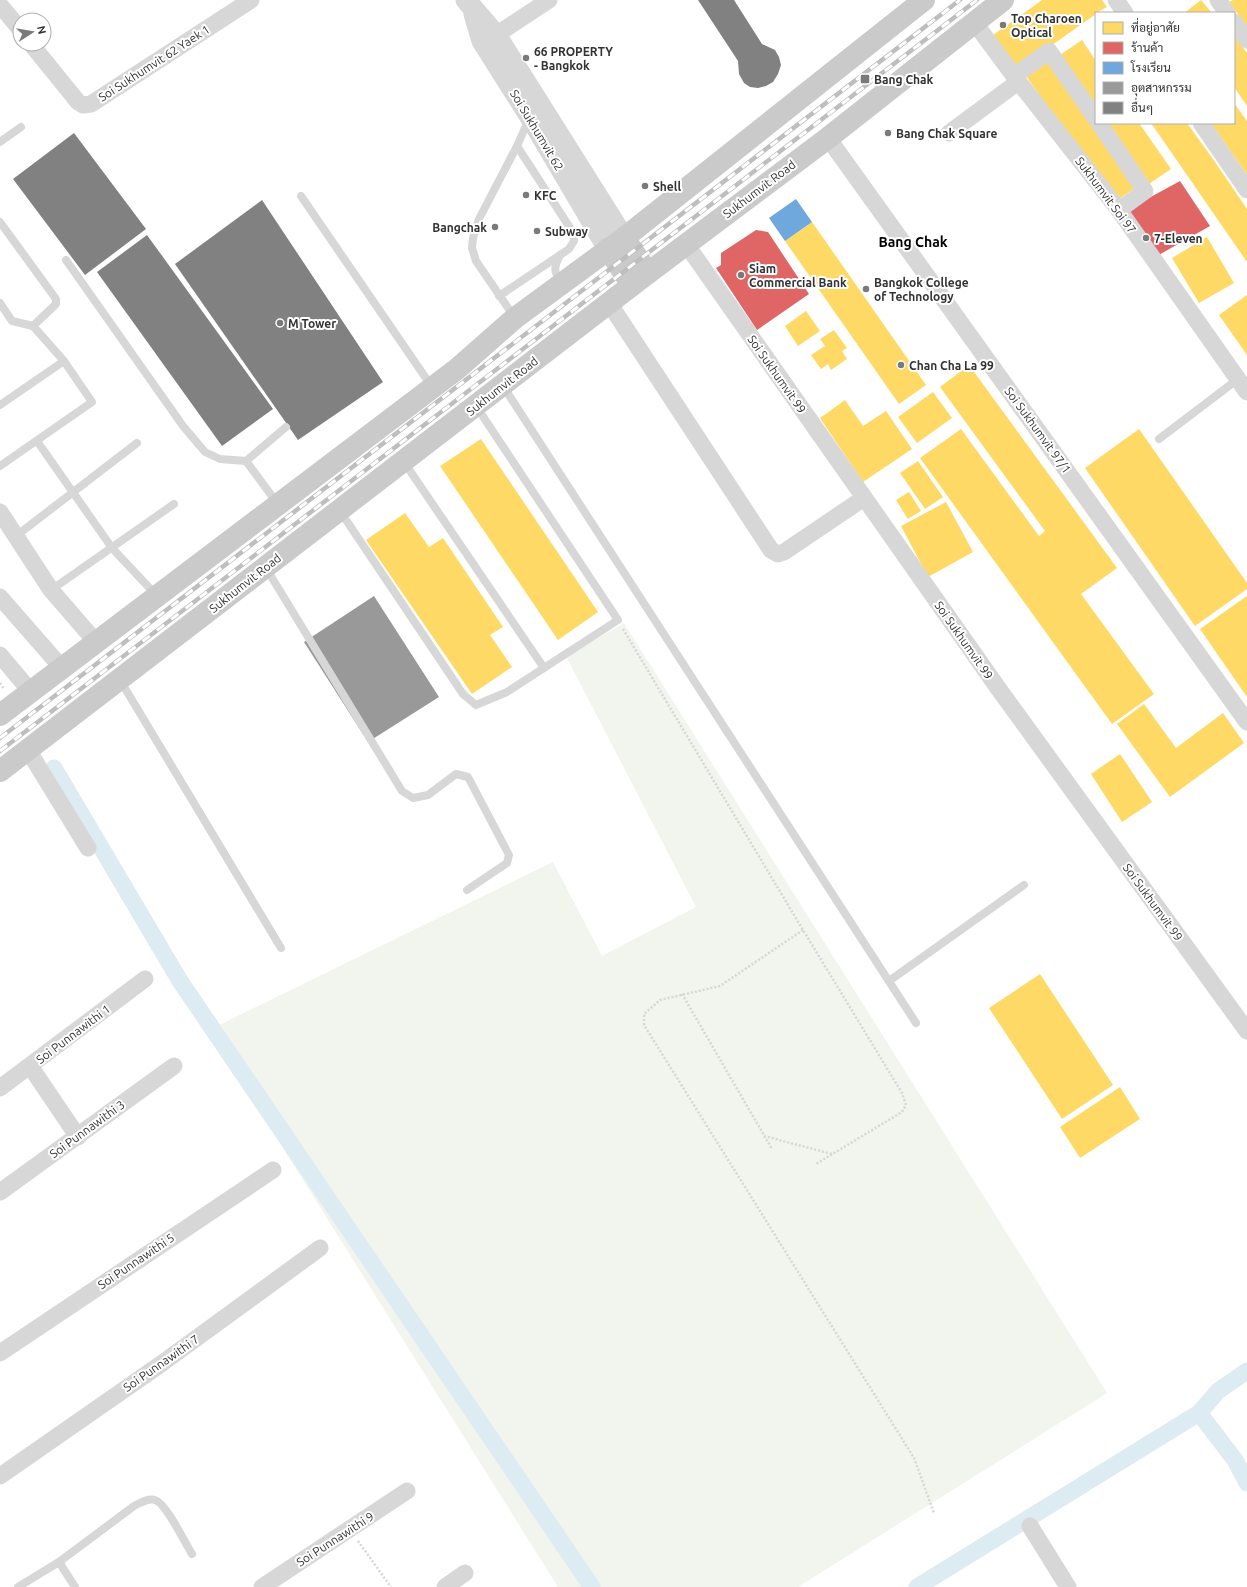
<svg xmlns="http://www.w3.org/2000/svg" width="1247" height="1587" font-family="Ubuntu,Sarabun,sans-serif">
	<style>
		.green { fill: #f1f5ed }
		.homes { fill: #ffd966 }
		.shops { fill: #e06666 }
		.schools { fill: #6fa8dc }
		.industry { fill: #999 }
		.lines { fill: none; stroke-linecap: round; stroke-linejoin: round }
		.canal { stroke: #ddebf3; stroke-width: 17 }
		.building { fill: #818181 }
		.path { stroke: #d6d6d6; stroke-width: 2.5; stroke-dasharray: 2 2; stroke-linecap: butt }
		.service { stroke: #d7d7d7; stroke-width: 8 }
		.minor { stroke: #d7d7d7; stroke-width: 17 }
		.tertiary { stroke: #d7d7d7; stroke-width: 21 }
		.primary { stroke: #cacaca; stroke-width: 22 }
		.rail-casing { stroke: #bebebe; stroke-width: 4.5 }
		.rail { stroke: #fff; stroke-width: 3; stroke-dasharray: 9; stroke-linecap: butt }
		.poi-dot { fill: #7a7a7a; stroke: #fff; stroke-width: 1.5 }
		.labels { text-anchor: middle; dominant-baseline: central; stroke-width: 4; stroke-linejoin: round; paint-order: stroke }
		.poi-label { font-size: 12px; font-weight: bold; fill: #333; stroke: #fff; text-anchor: start }
		.street-label { font-size: 12px; fill: #333; stroke: #fff }
		.quarter-label { font-size: 14px; font-weight: bold; fill: #000; stroke: #fff }
	</style>
	<rect width="100%" height="100%" fill="#fff"/>
	<polygon class="green" points="624,623 1107,1393 798,1587 558,1587 209,1030 553,862 602,956 696,907 566,656"/>
	<g class="homes">
		<polygon points="1042,0 1102,0 1107,7 1096,13 1096,14 1014,72 989,38"/>
		<polygon points="1201,0 1212,13 1184,13"/>
		<polygon points="1233,0 1247,0 1247,27 1229,2"/>
		<polygon points="1234,35 1247,53 1247,106 1234,87"/>
		<polygon points="1082,40 1096,61 1096,114 1057,57"/>
		<polygon points="1049,56 1138,186 1113,203 1024,73"/>
		<polygon points="1234,103 1247,121 1247,175 1211,123 1234,123"/>
		<polygon points="1102,123 1139,123 1171,169 1146,186"/>
		<polygon points="1151,123 1187,123 1215,162 1247,209 1247,262"/>
		<polygon points="812,222 926,385 899,404 785,241"/>
		<polygon points="1207,237 1234,283 1199,303 1172,258"/>
		<polygon points="1247,295 1247,355 1219,315"/>
		<polygon points="806,311 820,331 798,346 785,326"/>
		<polygon points="834,330 847,348 842,351 847,359 831,370 828,364 821,369 811,355 825,346 820,339"/>
		<polygon points="969,365 1117,568 1081,594 1154,694 1112,724 920,458 961,429 1039,536 1045,531 940,387"/>
		<polygon points="933,392 952,418 917,443 898,417"/>
		<polygon points="845,400 863,426 886,411 912,449 863,482 820,418"/>
		<polygon points="1139,429 1247,583 1247,589 1195,626 1085,468"/>
		<polygon points="481,439 598,612 558,640 440,466"/>
		<polygon points="918,461 943,497 925,509 900,473"/>
		<polygon points="909,492 921,511 908,519 896,500"/>
		<polygon points="946,502 973,552 928,577 901,526"/>
		<polygon points="405,513 429,547 443,538 503,627 490,635 512,667 472,694 366,540"/>
		<polygon points="1247,596 1247,697 1200,629"/>
		<polygon points="1144,704 1176,748 1223,713 1244,743 1170,797 1117,724"/>
		<polygon points="1120,754 1152,802 1122,822 1091,774"/>
		<polygon points="1040,974 1113,1085 1062,1119 989,1008"/>
		<polygon points="1120,1087 1140,1119 1080,1158 1060,1127"/>
	</g>
	<g class="shops">
		<polygon points="1180,181 1210,226 1157,256 1125,211"/>
		<polygon points="756,230 768,232 809,294 757,330 716,268 721,265 721,253"/>
	</g>
	<polygon class="schools" points="796,199 812,222 785,241 769,218"/>
	<polygon class="industry" points="374,596 439,697 368,742 304,642"/>
	<g class="lines">
		<g class="canal">
			<polyline points="54,768 180,981 592,1587"/>
			<polyline points="1199,1413 1235,1460 1247,1483"/>
			<polyline points="917,1587 1199,1413 1218,1391 1247,1371"/>
		</g>
	</g>
	<g class="building">
		<polygon points="698,0 734,0 762,44 775,50 779,57 781,65 778,74 773,82 766,86 758,88 750,87 744,83 739,74 738,61"/>
		<polygon points="74,133 146,229 85,275 13,179"/>
		<polygon points="262,200 383,382 298,440 175,264"/>
		<polygon points="147,235 273,409 222,446 97,272"/>
	</g>
	<g class="lines">
		<g class="path">
			<polyline points="623,629 803,930 902,1093 906,1105 902,1112 816,1164"/>
			<polyline points="0,683 4,689"/>
			<polyline points="803,930 720,986 660,1000 644,1014 644,1025 914,1458 934,1513"/>
			<polyline points="682,994 772,1149"/>
			<polyline points="764,1136 832,1154"/>
			<polyline points="358,1541 391,1587"/>
		</g>
		<g class="service">
			<polyline points="0,142 21,127"/>
			<polyline points="301,196 432,387"/>
			<polyline points="0,222 56,299 56,304 33,326"/>
			<path d="M560,255c-6,12 -7,16 1,27"/>
			<polyline points="66,260 183,426 205,452 220,459 246,461 277,503"/>
			<polyline points="499,296 569,249 574,241 574,234 517,146"/>
			<polyline points="0,303 12,321 33,326 64,361"/>
			<polyline points="515,318 476,261 472,248 473,238 479,219 517,146 529,119"/>
			<polyline points="503,386 916,1023"/>
			<polyline points="0,405 64,361 92,402 0,466"/>
			<polyline points="1159,439 1238,379"/>
			<polyline points="37,441 112,548 156,595"/>
			<polyline points="246,461 286,427"/>
			<polyline points="404,462 544,668"/>
			<polyline points="340,511 463,694 476,705 507,692 618,620 476,406"/>
			<polyline points="16,536 137,443"/>
			<polyline points="266,568 402,791 413,798 428,795 456,774 468,777 509,855 507,863 467,890"/>
			<polyline points="51,590 174,504"/>
			<polyline points="120,680 281,948"/>
			<polyline points="889,981 1024,885"/>
			<path d="M59,1562l75,-56c6,-3 14,-8 21,-6 11,3 30,43 37,54"/>
			<polyline points="18,1587 59,1562 75,1587"/>
		</g>
		<g class="minor">
			<polyline points="1116,0 1125,13"/>
			<polyline points="1218,0 1227,13"/>
			<polyline points="0,5 20,29"/>
			<polyline points="974,22 1014,76 1119,210 1247,392"/>
			<polyline points="1234,22 1247,40"/>
			<polyline points="496,35 549,0"/>
			<polyline points="31,44 78,102 83,105 91,104 251,0"/>
			<polyline points="1014,76 1049,51 1096,119"/>
			<polyline points="1099,123 1145,191 1119,210"/>
			<polyline points="1201,123 1247,190"/>
			<polyline points="949,133 1018,82"/>
			<polyline points="828,138 1247,722"/>
			<polyline points="686,244 998,688 1247,1031"/>
			<polyline points="609,303 771,550 778,554 784,552 864,498"/>
			<polyline points="0,512 51,590 96,642"/>
			<polyline points="0,597 62,668"/>
			<polyline points="0,655 31,692"/>
			<polyline points="28,750 88,848"/>
			<polyline points="30,1066 78,1137"/>
			<polyline points="0,1088 145,979"/>
			<polyline points="0,1192 174,1066"/>
			<polyline points="0,1353 273,1170"/>
			<polyline points="0,1476 161,1364 320,1248"/>
			<polyline points="1030,1526 1068,1587"/>
			<polyline points="262,1587 407,1491"/>
			<polyline points="445,1587 465,1573"/>
		</g>
		<g class="tertiary">
			<polyline points="466,0 496,35 624,238"/>
			<polyline points="474,14 482,41 530,117 608,249"/>
		</g>
		<g class="primary">
			<polyline points="624,238 648,273"/>
			<polyline points="608,249 632,285"/>
			<polyline points="0,715 457,369 515,318 624,238 924,0"/>
			<polyline points="0,771 648,273 828,138 1003,0"/>
		</g>
		<g class="rail-casing">
			<g id="rail">
				<polyline points="0,738 960,0"/>
				<polyline points="0,751 977,0"/>
			</g>
		</g>
		<use href="#rail" class="rail"/>
	</g>
	<g class="poi-dot">
		<circle cx="1003" cy="25" r="4"/>
		<circle cx="526" cy="58" r="4"/>
		<rect x="860" y="74" width="10" height="10" rx="2"/>
		<circle cx="888" cy="133" r="4"/>
		<circle cx="645" cy="186" r="4"/>
		<circle cx="526" cy="195" r="4"/>
		<circle cx="495" cy="227" r="4"/>
		<circle cx="537" cy="231" r="4"/>
		<circle cx="1146" cy="238" r="4"/>
		<circle cx="741" cy="275" r="4"/>
		<circle cx="866" cy="289" r="4"/>
		<circle cx="280" cy="323" r="4"/>
		<circle cx="901" cy="365" r="4"/>
	</g>
	<g class="labels">
		<g class="poi-label">
			<text x="1011" y="18">Top Charoen<tspan x="1011" dy="14">Optical</tspan></text>
			<text x="534" y="51">66 PROPERTY<tspan x="534" dy="14">- Bangkok</tspan></text>
			<text x="874" y="79">Bang Chak</text>
			<text x="896" y="133">Bang Chak Square</text>
			<text x="653" y="186">Shell</text>
			<text x="534" y="195">KFC</text>
			<text x="487" y="227" text-anchor="end">Bangchak</text>
			<text x="545" y="231">Subway</text>
			<text x="1154" y="238">7-Eleven</text>
			<text x="749" y="268">Siam<tspan x="749" dy="14">Commercial Bank</tspan></text>
			<text x="874" y="282">Bangkok College<tspan x="874" dy="14">of Technology</tspan></text>
			<text x="288" y="323">M Tower</text>
			<text x="909" y="365">Chan Cha La 99</text>
		</g>
		<g class="street-label">
			<text transform="translate(154 63) rotate(-33)">Soi Sukhumvit 62 Yaek 1</text>
			<text transform="translate(537 130) rotate(59)">Soi Sukhumvit 62</text>
			<text transform="translate(759 189) rotate(-37)">Sukhumvit Road</text>
			<text transform="translate(1106 195) rotate(53)">Sukhumvit Soi 97</text>
			<text transform="translate(777 374) rotate(55)">Soi Sukhumvit 99</text>
			<text transform="translate(502 386) rotate(-38)">Sukhumvit Road</text>
			<text transform="translate(1038 430) rotate(54)">Soi Sukhumvit 97/1</text>
			<text transform="translate(245 583) rotate(-38)">Sukhumvit Road</text>
			<text transform="translate(964 640) rotate(55)">Soi Sukhumvit 99</text>
			<text transform="translate(1153 902) rotate(54)">Soi Sukhumvit 99</text>
			<text transform="translate(73 1034) rotate(-37)">Soi Punnawithi 1</text>
			<text transform="translate(87 1129) rotate(-36)">Soi Punnawithi 3</text>
			<text transform="translate(136 1261) rotate(-34)">Soi Punnawithi 5</text>
			<text transform="translate(161 1363) rotate(-35)">Soi Punnawithi 7</text>
			<text transform="translate(335 1539) rotate(-33)">Soi Punnawithi 9</text>
		</g>
		<g class="quarter-label">
			<text x="913" y="242">Bang Chak</text>
		</g>
	</g>
	<rect x="1095" y="12" width="140" height="112" fill="#ffffff" stroke="#adadad"/>
	<rect x="1103" y="22" width="20" height="12" fill="#ffd966" stroke="#adadad"/>
	<text x="1131" y="32" font-size="12" fill="#333333">ที่อยู่อาศัย</text>
	<rect x="1103" y="42" width="20" height="12" fill="#e06666" stroke="#adadad"/>
	<text x="1131" y="52" font-size="12" fill="#333333">ร้านค้า</text>
	<rect x="1103" y="62" width="20" height="12" fill="#6fa8dc" stroke="#adadad"/>
	<text x="1131" y="72" font-size="12" fill="#333333">โรงเรียน</text>
	<rect x="1103" y="82" width="20" height="12" fill="#999999" stroke="#adadad"/>
	<text x="1131" y="92" font-size="12" fill="#333333">อุตสาหกรรม</text>
	<rect x="1103" y="102" width="20" height="12" fill="#818181" stroke="#adadad"/>
	<text x="1131" y="112" font-size="12" fill="#333333">อื่นๆ</text>
	<g transform="translate(32 32) rotate(78)"><circle r="19" fill="#ffffff" stroke="#adadad"/>
	<path d="M0-3L7 15L0 10L-7 15Z" fill="#7a7a7a"/>
	<text y="-6" font-size="11" font-weight="bold" text-anchor="middle" fill="#333333">N</text>
	</g>
</svg>
